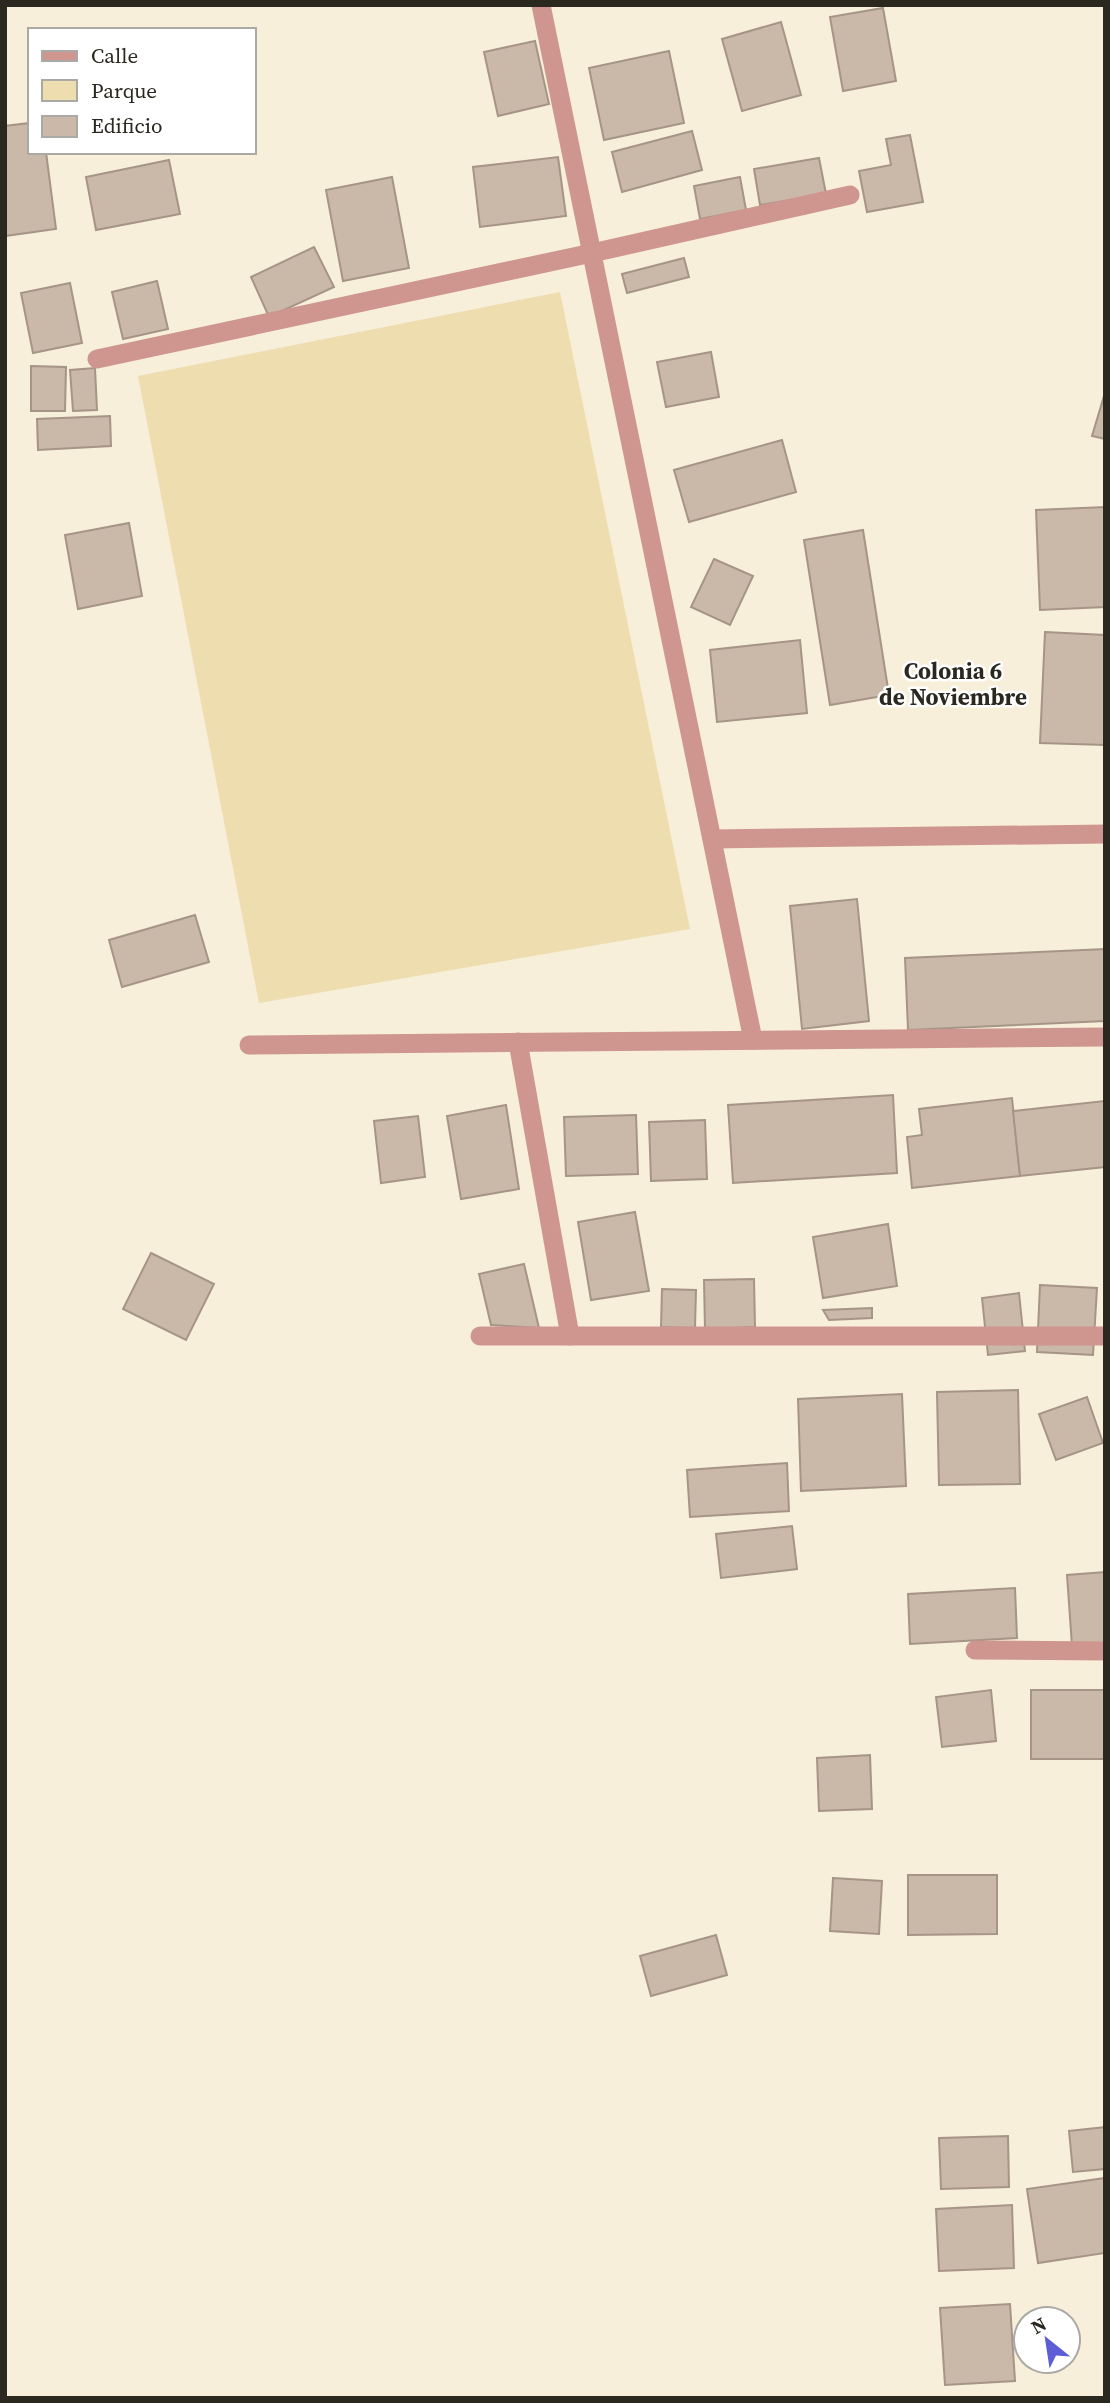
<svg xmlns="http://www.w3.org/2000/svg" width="1110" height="2403" font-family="'Source Serif 4',serif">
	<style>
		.green { fill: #eeddaf }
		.building { fill: #cab8a9; stroke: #a69586; stroke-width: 2 }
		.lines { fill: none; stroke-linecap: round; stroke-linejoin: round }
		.minor { stroke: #ce968e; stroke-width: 19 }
		.labels { text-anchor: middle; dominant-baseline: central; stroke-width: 5; stroke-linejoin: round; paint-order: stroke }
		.neighbourhood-label { font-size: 23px; font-weight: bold; fill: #2b2820; stroke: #fff }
	</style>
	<rect width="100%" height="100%" fill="#f7efd9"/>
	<polygon class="green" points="560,292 690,929 259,1003 138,376"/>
	<g class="building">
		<polygon points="883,8 896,81 843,91 830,17"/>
		<polygon points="781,22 801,95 742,111 722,39"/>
		<polygon points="535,41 549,104 498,116 484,52"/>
		<polygon points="669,51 684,123 604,140 589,68"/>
		<polygon points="30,123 30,152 46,152 56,229 5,236 5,126"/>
		<polygon points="692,131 702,170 622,192 612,152"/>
		<polygon points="910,135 923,202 867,212 859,171 891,165 886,139"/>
		<polygon points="558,157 566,216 480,227 473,167"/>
		<polygon points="819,158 826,194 760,205 754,169"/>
		<polygon points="169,160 180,214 96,230 86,177"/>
		<polygon points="392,177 409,268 343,281 326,190"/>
		<polygon points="740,177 746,210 700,219 694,186"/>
		<polygon points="314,247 334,287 269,317 251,277"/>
		<polygon points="684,258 689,277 627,293 622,274"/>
		<polygon points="157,281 168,329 123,339 112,292"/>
		<polygon points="70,283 82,343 33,353 21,293"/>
		<polygon points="711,352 719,397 666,407 657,362"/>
		<polygon points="31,366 66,367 65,411 31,411"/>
		<polygon points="95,368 97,410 73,411 70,370"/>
		<polygon points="1104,396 1105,397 1105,439 1092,436"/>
		<polygon points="110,416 111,446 38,450 37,419"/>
		<polygon points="782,440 796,492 689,522 674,470"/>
		<polygon points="1105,507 1105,607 1040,610 1036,510"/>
		<polygon points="129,523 142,596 78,609 65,535"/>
		<polygon points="863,530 889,695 830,705 804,540"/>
		<polygon points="714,559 753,576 730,625 691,607"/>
		<polygon points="1045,632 1105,635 1105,745 1040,743"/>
		<polygon points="800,640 807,713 717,722 710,650"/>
		<polygon points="857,899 869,1021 802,1029 790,906"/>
		<polygon points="195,915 209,962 122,987 109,940"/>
		<polygon points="1105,949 1105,1021 908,1030 905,958"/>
		<polygon points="893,1095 897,1173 733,1183 728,1105"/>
		<polygon points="1012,1098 1020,1176 912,1188 907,1137 922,1135 919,1109"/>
		<polygon points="1104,1101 1105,1167 1020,1176 1013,1111"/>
		<polygon points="506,1105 519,1189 461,1199 447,1116"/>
		<polygon points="636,1115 638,1174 566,1176 564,1117"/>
		<polygon points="418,1116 425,1177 381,1183 374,1121"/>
		<polygon points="705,1120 707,1179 651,1181 649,1122"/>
		<polygon points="635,1212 649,1291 591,1300 578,1222"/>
		<polygon points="888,1224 897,1286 823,1298 813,1237"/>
		<polygon points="151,1253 214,1284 186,1340 123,1309"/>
		<polygon points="524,1264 539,1328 491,1325 479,1274"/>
		<polygon points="754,1279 755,1327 705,1329 704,1280"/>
		<polygon points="1040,1285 1097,1288 1093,1355 1037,1352"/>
		<polygon points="662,1289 696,1290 695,1328 661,1327"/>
		<polygon points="1019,1293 1025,1351 988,1355 982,1298"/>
		<polygon points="872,1308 872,1318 829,1320 823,1310"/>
		<polygon points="1018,1390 1020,1484 939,1485 937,1392"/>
		<polygon points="902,1394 906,1486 801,1491 798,1399"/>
		<polygon points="1087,1397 1103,1443 1056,1460 1039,1414"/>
		<polygon points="787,1463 789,1511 690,1517 687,1470"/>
		<polygon points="792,1526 797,1569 721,1578 716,1534"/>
		<polygon points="1105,1572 1105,1644 1072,1646 1067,1575"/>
		<polygon points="1015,1588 1017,1638 910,1644 908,1594"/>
		<polygon points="991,1690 996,1741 942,1747 936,1697"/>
		<rect x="1031" y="1690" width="74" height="69"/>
		<polygon points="870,1755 872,1809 819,1811 817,1758"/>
		<polygon points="908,1875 997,1875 997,1934 908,1935"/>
		<polygon points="833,1878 882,1881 879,1934 830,1931"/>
		<polygon points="716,1935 727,1975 651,1996 640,1956"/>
		<polygon points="1105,2127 1105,2169 1073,2172 1069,2131"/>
		<polygon points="1008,2136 1009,2187 941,2189 939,2138"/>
		<polygon points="1105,2178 1105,2253 1038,2263 1027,2189"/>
		<polygon points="1012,2205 1014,2268 939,2271 936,2209"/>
		<polygon points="1010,2304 1015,2381 945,2385 940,2308"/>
	</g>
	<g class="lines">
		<g class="minor">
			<polyline points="541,5 753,1040"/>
			<polyline points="97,359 592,253 850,195"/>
			<polyline points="712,839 1105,834"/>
			<polyline points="518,1042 570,1336"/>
			<polyline points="249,1045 1105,1037"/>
			<polyline points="480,1336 1105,1336"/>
			<polyline points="975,1650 1105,1651"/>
		</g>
	</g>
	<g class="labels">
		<g class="neighbourhood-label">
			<text x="953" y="671">Colonia 6<tspan x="953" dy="26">de Noviembre</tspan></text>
		</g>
	</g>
	<rect width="1110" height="2403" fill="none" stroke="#2b2820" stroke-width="14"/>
	<rect x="28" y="28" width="228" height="126" fill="#ffffff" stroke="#aaa9a6" stroke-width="2"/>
	<rect x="42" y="51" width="35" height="10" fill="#ce968e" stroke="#aaa9a6" stroke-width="2"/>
	<text x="91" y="63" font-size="21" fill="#2b2820">Calle</text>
	<rect x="42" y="80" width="35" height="21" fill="#eeddaf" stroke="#aaa9a6" stroke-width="2"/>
	<text x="91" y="98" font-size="21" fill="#2b2820">Parque</text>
	<rect x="42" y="116" width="35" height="21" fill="#cab8a9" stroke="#aaa9a6" stroke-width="2"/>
	<text x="91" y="133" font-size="21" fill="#2b2820">Edificio</text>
	<g transform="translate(1047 2340) rotate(330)"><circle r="33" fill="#ffffff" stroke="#aaa9a6" stroke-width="2"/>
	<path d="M0-5L12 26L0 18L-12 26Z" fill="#5d5ed6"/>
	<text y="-10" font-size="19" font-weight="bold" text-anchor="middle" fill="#2b2820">N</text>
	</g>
</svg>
